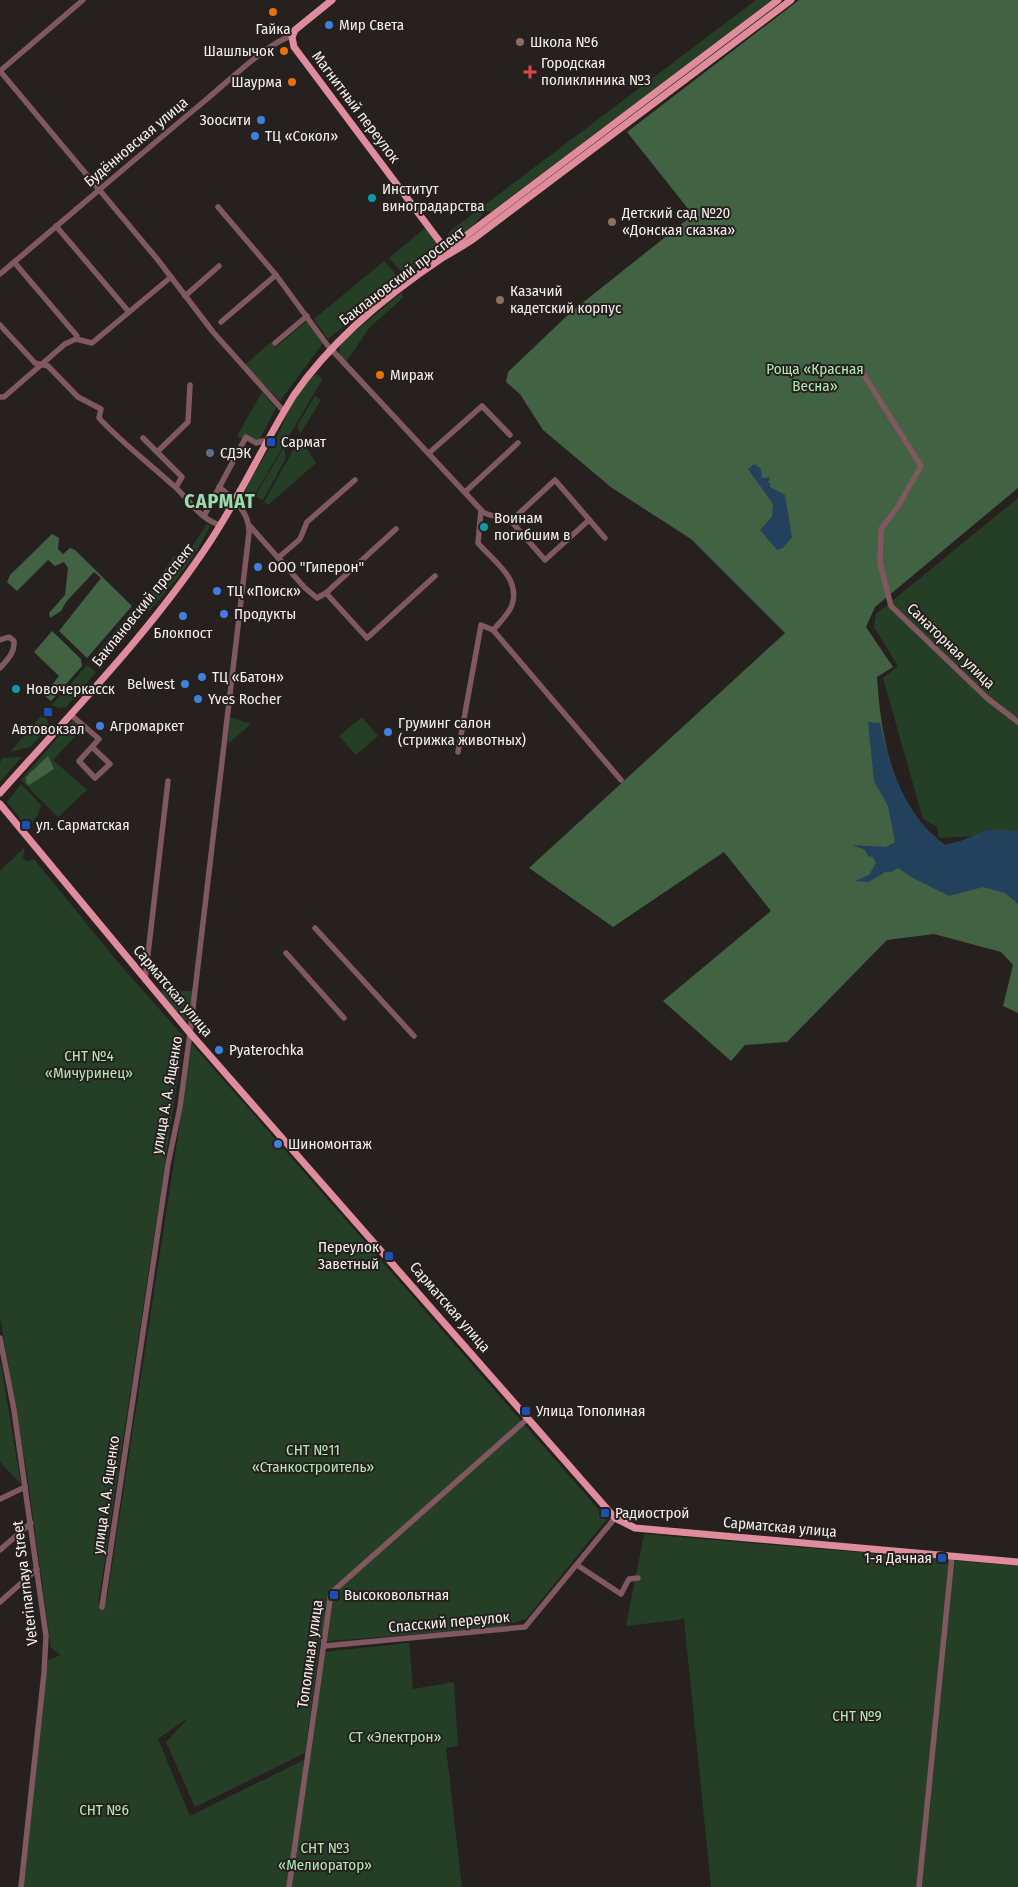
<svg xmlns="http://www.w3.org/2000/svg" width="1018" height="1887" font-family="'Fira Sans Condensed',sans-serif">
	<style>
		.green { fill: #253f27 }
		.forest { fill: #426244 }
		.water { fill: #23405d }
		.lines { fill: none; stroke-linecap: round; stroke-linejoin: round }
		.minor { stroke: #80585f; stroke-width: 5.5 }
		.major { stroke: #df8c9d; stroke-width: 7 }
		.food-dot { fill: #e8710a; stroke: #26201e; stroke-width: 2 }
		.shop-dot { fill: #3f7fe0; stroke: #26201e; stroke-width: 2 }
		.education-dot { fill: #8d6e63; stroke: #26201e; stroke-width: 2 }
		.health-dot { fill: #e0444e; stroke: #26201e; stroke-width: 2 }
		.culture-dot { fill: #0f9aa8; stroke: #26201e; stroke-width: 2 }
		.transit-dot { fill: #1a4fb4; stroke: #26201e; stroke-width: 2 }
		.service-dot { fill: #5c6f8a; stroke: #26201e; stroke-width: 2 }
		.labels { text-anchor: middle; dominant-baseline: central; stroke-width: 4; stroke-linejoin: round; paint-order: stroke }
		.poi-label { font-size: 15px; fill: #f4f0ee; stroke: #26201e; text-anchor: start }
		.street-label { font-size: 15px; fill: #f4f0ee; stroke: #26201e }
		.park-label { font-size: 15px; fill: #b0e8b3; stroke: #26201e }
		.district-label { font-size: 20px; font-weight: bold; letter-spacing: 1px; fill: #99deaa; stroke: #26201e }
	</style>
	<rect width="100%" height="100%" fill="#26201e"/>
	<g class="green">
		<path d="M756,0h16l-281,212 -5,-1c-9,8 -23,32 -39,27l3,-7z"/>
		<polygon points="425,228 440,248 436,254 405,276 389,258"/>
		<polygon points="384,261 401,280 328,339 314,319"/>
		<polygon points="401,293 404,297 370,327 346,362 339,355 340,344"/>
		<polygon points="307,321 323,343 280,401 245,365 271,342 276,347"/>
		<path d="M315,375h4l3,5 -67,114 -7,6 -3,-2 -1,-6c10,-18 21,-37 32,-54 11,-18 19,-54 39,-63z"/>
		<polygon points="262,392 276,408 256,446 237,436"/>
		<polygon points="315,396 321,400 300,434 297,426"/>
		<polygon points="300,438 316,463 268,505 264,502"/>
		<polygon points="284,447 286,458 263,500 255,496"/>
		<polygon points="1018,498 1018,834 939,838 937,827 923,819 883,678 898,666 874,627 876,614"/>
		<path d="M207,524l3,2c-14,31 -38,60 -61,85l-4,-1 -3,-7 32,-47 8,6z"/>
		<polygon points="135,607 142,613 120,638 120,643 102,663 92,659"/>
		<polygon points="87,665 96,672 66,707 59,708 52,705"/>
		<polygon points="42,715 47,719 49,727 30,747 10,752"/>
		<polygon points="230,717 251,724 228,744"/>
		<polygon points="362,717 378,736 356,755 339,736"/>
		<polygon points="74,719 83,728 53,760 87,790 58,817 21,780"/>
		<polygon points="21,757 21,758 0,782 0,762 3,758"/>
		<polygon points="21,784 41,805 38,814 28,829 7,802"/>
		<polygon points="25,847 23,858 26,862 34,859 116,960 184,1037 98,1605 107,1598 192,1044 607,1519 526,1619 501,1627 320,1642 305,1753 195,1807 166,1742 188,1718 158,1739 190,1816 304,1760 289,1887 20,1887 27,1809 48,1660 61,1655 51,1648 27,1474 0,1317 0,871"/>
		<polygon points="158,991 193,991 190,1018 187,1021 182,1020"/>
		<polygon points="0,1359 21,1484 0,1462"/>
		<polygon points="644,1534 1018,1566 1018,1887 711,1887 684,1619 626,1626"/>
		<polygon points="409,1643 413,1689 454,1682 458,1746 446,1748 462,1887 291,1887 324,1652"/>
	</g>
	<g class="forest">
		<path d="M799,0h219v488l-143,119 -9,20 27,40 -16,10c4,60 15,130 68,168l16,-4 27,-11 30,1v182l-15,-7 10,-41 -12,-13 -67,-18 -47,6 -100,102 -42,3 -14,16 -68,-60 108,-90 -47,-59 -111,75 -84,-59 256,-235 -94,-94 -79,-51 -69,-58 -23,-36 -14,-12 2,-10 63,-60 122,-97 -66,-83z"/>
		<polygon points="52,534 59,538 58,549 63,554 70,548 75,550 132,606 87,658 59,631 101,578 94,572 66,602 61,611 50,618 49,613 65,595 68,568 64,562 55,566 48,560 17,591 7,582 10,575"/>
		<polygon points="52,631 81,659 82,666 51,701 44,695 59,676 34,652"/>
		<polygon points="48,756 54,769 29,785 26,783 26,777"/>
	</g>
	<g class="water">
		<polygon points="754,464 761,469 762,478 770,477 768,483 770,483 770,487 785,495 792,537 783,548 777,550 760,530 772,517 773,504 748,469"/>
		<path d="M868,722l12,1c9,44 27,96 65,122l16,-4 27,-11 30,1v73l-13,-11 -22,-6 -34,9 -36,-18 -15,-10 -7,4h-6l-16,10 -14,-1 14,-6 7,-12 -3,-6 -5,-1 -3,-6 -13,-5 34,2 9,-5 -7,-36 -14,-25z"/>
	</g>
	<g class="lines">
		<g class="minor">
			<polyline points="0,71 158,260 213,332 281,408"/>
			<polyline points="0,71 83,0"/>
			<polyline points="218,207 276,275 328,346"/>
			<polyline points="56,226 129,312"/>
			<polyline points="14,262 77,336 76,339 92,343 171,277"/>
			<path d="M0,274c69,-58 137,-117 207,-175 19,-16 63,-58 85,-63"/>
			<polyline points="185,296 219,266"/>
			<polyline points="221,322 276,275"/>
			<path d="M0,325l35,38 13,3 30,31 23,12 -2,9c23,25 50,45 75,68 14,12 24,31 43,38"/>
			<polyline points="275,343 307,316"/>
			<path d="M331,349l152,163c9,6 18,3 28,9l34,39 44,-40"/>
			<polyline points="862,372 921,466 897,508 881,529 880,563 891,606 987,698 1018,722"/>
			<polyline points="0,397 4,397 65,344 76,339"/>
			<polyline points="143,438 182,477 176,487"/>
			<polyline points="157,452 188,422 190,385"/>
			<polyline points="429,453 482,406 510,435"/>
			<polyline points="465,492 518,443"/>
			<path d="M481,510l-3,33c15,18 43,35 34,62 -3,9 -13,18 -19,25l128,150"/>
			<polyline points="204,516 246,437 256,443 263,441"/>
			<polyline points="511,521 555,480 605,538"/>
			<polyline points="249,525 305,588 317,598 326,593 396,529"/>
			<polyline points="278,558 300,539 307,522 355,480"/>
			<polyline points="326,593 367,638 435,576"/>
			<path d="M0,640l9,-3 5,4c1,12 -7,19 -14,27"/>
			<polyline points="70,714 99,739 79,761 95,778 110,764 92,747"/>
			<polyline points="458,752 481,625 493,630"/>
			<polyline points="315,928 414,1036"/>
			<polyline points="286,953 344,1018"/>
			<polyline points="145,980 168,781"/>
			<polyline points="0,1338 14,1410 46,1636 44,1673 21,1887"/>
			<polyline points="0,1499 25,1487"/>
			<polyline points="0,1550 31,1523"/>
			<polyline points="577,1565 621,1594 629,1579 638,1578"/>
			<polyline points="0,1602 37,1569"/>
			<path d="M102,1607l66,-443 12,-57 10,-74 59,-500c1,-20 -15,-34 -30,-46"/>
			<polyline points="324,1646 525,1627 615,1518"/>
			<polyline points="289,1887 331,1593 526,1420"/>
			<polyline points="919,1887 952,1556"/>
		</g>
		<g class="major">
			<polyline points="332,0 295,30 292,37 294,47 449,254"/>
			<polyline points="439,256 778,0"/>
			<path d="M0,793c69,-78 144,-154 203,-241 35,-50 59,-106 91,-157 38,-55 94,-101 148,-137 10,-6 20,-11 30,-18l319,-240"/>
			<polyline points="0,804 190,1033 615,1518 635,1528 1018,1562"/>
		</g>
	</g>
	<g class="food-dot">
		<circle cx="273" cy="12" r="5"/>
		<circle cx="284" cy="51" r="5"/>
		<circle cx="292" cy="82" r="5"/>
		<circle cx="380" cy="375" r="5"/>
	</g>
	<g class="shop-dot">
		<circle cx="329" cy="25" r="5"/>
		<circle cx="261" cy="120" r="5"/>
		<circle cx="255" cy="136" r="5"/>
		<circle cx="258" cy="567" r="5"/>
		<circle cx="217" cy="591" r="5"/>
		<circle cx="224" cy="614" r="5"/>
		<circle cx="183" cy="616" r="5"/>
		<circle cx="202" cy="677" r="5"/>
		<circle cx="185" cy="684" r="5"/>
		<circle cx="198" cy="699" r="5"/>
		<circle cx="100" cy="726" r="5"/>
		<circle cx="388" cy="732" r="5"/>
		<circle cx="219" cy="1050" r="5"/>
		<circle cx="278" cy="1144" r="5"/>
	</g>
	<g class="education-dot">
		<circle cx="520" cy="42" r="5"/>
		<circle cx="612" cy="222" r="5"/>
		<circle cx="500" cy="300" r="5"/>
	</g>
	<path class="health-dot" d="M527.5 64.5h5v5h5v5h-5v5h-5v-5h-5v-5h5z"/>
	<g class="culture-dot">
		<circle cx="372" cy="198" r="5"/>
		<circle cx="484" cy="527" r="5"/>
		<circle cx="16" cy="689" r="5"/>
	</g>
	<g class="transit-dot">
		<rect x="266" y="437" width="10" height="10" rx="2.5"/>
		<rect x="43" y="707" width="10" height="10" rx="2.5"/>
		<rect x="21" y="820" width="10" height="10" rx="2.5"/>
		<rect x="384" y="1251" width="10" height="10" rx="2.5"/>
		<rect x="521" y="1406" width="10" height="10" rx="2.5"/>
		<rect x="600" y="1508" width="10" height="10" rx="2.5"/>
		<rect x="937" y="1553" width="10" height="10" rx="2.5"/>
		<rect x="329" y="1590" width="10" height="10" rx="2.5"/>
	</g>
	<circle class="service-dot" cx="210" cy="453" r="5"/>
	<g class="labels">
		<g class="poi-label">
			<text x="339" y="25">Мир Света</text>
			<text x="273" y="29" text-anchor="middle">Гайка</text>
			<text x="530" y="42">Школа №6</text>
			<text x="274" y="51" text-anchor="end">Шашлычок</text>
			<text x="541" y="63">Городская<tspan x="541" dy="17">поликлиника №3</tspan></text>
			<text x="282" y="82" text-anchor="end">Шаурма</text>
			<text x="251" y="120" text-anchor="end">Зоосити</text>
			<text x="265" y="136">ТЦ «Сокол»</text>
			<text x="382" y="189">Институт<tspan x="382" dy="17">виноградарства</tspan></text>
			<text x="622" y="213">Детский сад №20<tspan x="622" dy="17">«Донская сказка»</tspan></text>
			<text x="510" y="291">Казачий<tspan x="510" dy="17">кадетский корпус</tspan></text>
			<text x="390" y="375">Мираж</text>
			<text x="281" y="442">Сармат</text>
			<text x="220" y="453">СДЭК</text>
			<text x="494" y="518">Воинам<tspan x="494" dy="17">погибшим в</tspan></text>
			<text x="268" y="567">ООО "Гиперон"</text>
			<text x="227" y="591">ТЦ «Поиск»</text>
			<text x="234" y="614">Продукты</text>
			<text x="183" y="633" text-anchor="middle">Блокпост</text>
			<text x="212" y="677">ТЦ «Батон»</text>
			<text x="175" y="684" text-anchor="end">Belwest</text>
			<text x="26" y="689">Новочеркасск</text>
			<text x="208" y="699">Yves Rocher</text>
			<text x="398" y="723">Груминг салон<tspan x="398" dy="17">(стрижка животных)</tspan></text>
			<text x="110" y="726">Агромаркет</text>
			<text x="48" y="729" text-anchor="middle">Автовокзал</text>
			<text x="36" y="825">ул. Сарматская</text>
			<text x="229" y="1050">Pyaterochka</text>
			<text x="288" y="1144">Шиномонтаж</text>
			<text x="379" y="1247" text-anchor="end">Переулок<tspan x="379" dy="17">Заветный</tspan></text>
			<text x="536" y="1411">Улица Тополиная</text>
			<text x="615" y="1513">Радиострой</text>
			<text x="932" y="1558" text-anchor="end">1-я Дачная</text>
			<text x="344" y="1595">Высоковольтная</text>
		</g>
		<g class="street-label">
			<text transform="translate(356 107) rotate(53)">Магнитный переулок</text>
			<text transform="translate(136 142) rotate(-40)">Будённовская улица</text>
			<text transform="translate(402 276) rotate(-37)">Баклановский проспект</text>
			<text transform="translate(143 605) rotate(-51)">Баклановский проспект</text>
			<text transform="translate(951 646) rotate(44)">Санаторная улица</text>
			<text transform="translate(173 991) rotate(50)">Сарматская улица</text>
			<text transform="translate(167 1095) rotate(-80)">улица А. А. Ященко</text>
			<text transform="translate(450 1307) rotate(49)">Сарматская улица</text>
			<text transform="translate(106 1495) rotate(-82)">улица А. А. Ященко</text>
			<text transform="translate(780 1527) rotate(5)">Сарматская улица</text>
			<text transform="translate(25 1583) rotate(-97)">Veterinarnaya Street</text>
			<text transform="translate(449 1622) rotate(-5)">Спасский переулок</text>
			<text transform="translate(310 1654) rotate(-82)">Тополиная улица</text>
		</g>
		<g class="park-label">
			<text x="815" y="369">Роща «Красная<tspan x="815" dy="17">Весна»</tspan></text>
			<text x="89" y="1056">СНТ №4<tspan x="89" dy="17">«Мичуринец»</tspan></text>
			<text x="313" y="1450">СНТ №11<tspan x="313" dy="17">«Станкостроитель»</tspan></text>
			<text x="857" y="1716">СНТ №9</text>
			<text x="395" y="1737">СТ «Электрон»</text>
			<text x="104" y="1810">СНТ №6</text>
			<text x="325" y="1848">СНТ №3<tspan x="325" dy="17">«Мелиоратор»</tspan></text>
		</g>
		<g class="district-label">
			<text x="220" y="501">САРМАТ</text>
		</g>
	</g>
</svg>
